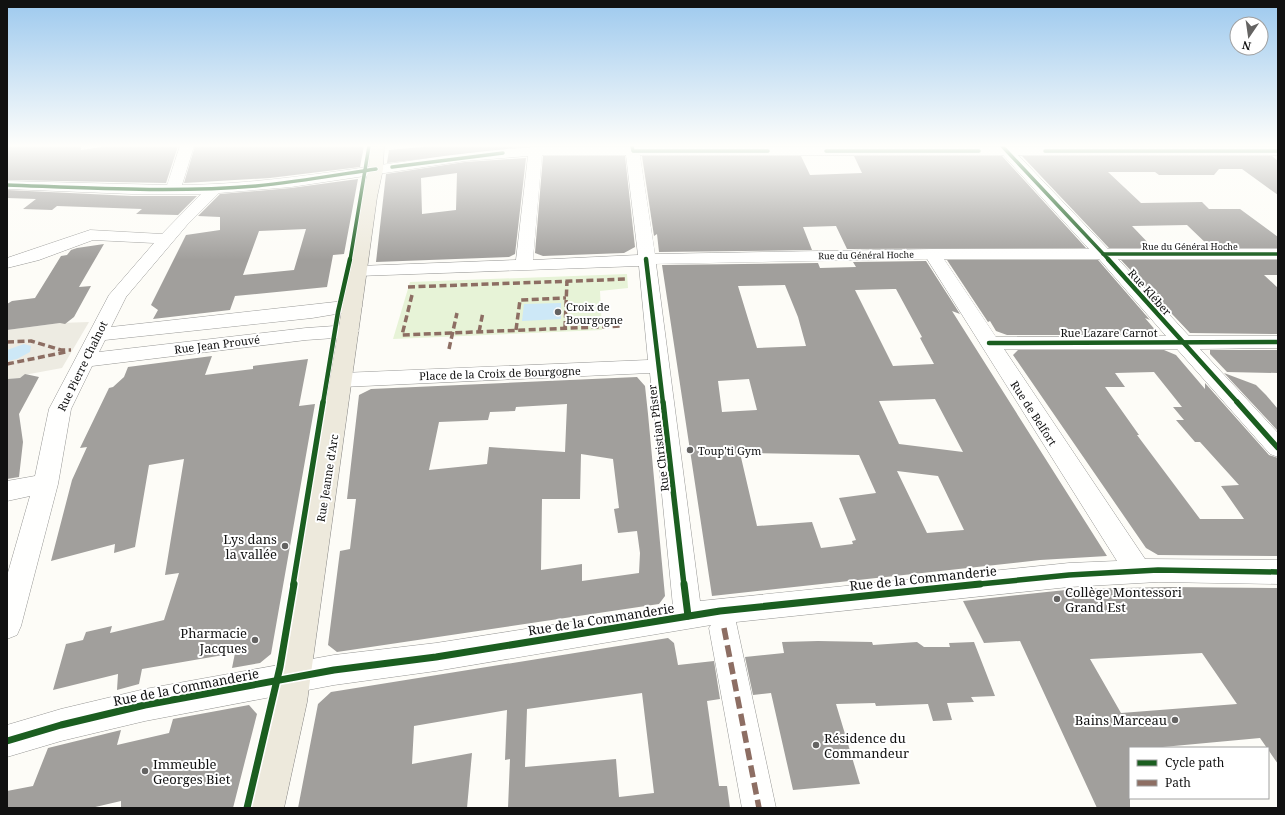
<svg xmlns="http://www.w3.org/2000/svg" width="1285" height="815" font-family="'Noto Serif',serif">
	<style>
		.green { fill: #e7f3d7 }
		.plaza { fill: #edebe2 }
		.water { fill: #cde8f7 }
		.building { fill: #a19f9c; fill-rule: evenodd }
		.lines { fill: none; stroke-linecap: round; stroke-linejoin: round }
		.minor-casing { stroke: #979795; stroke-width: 1 }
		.major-casing { stroke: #858482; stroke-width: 1 }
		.minor { fill: #fffffe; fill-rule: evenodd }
		.major { fill: #ede9dc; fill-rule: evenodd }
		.quiet-far1 { stroke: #8d6e63; stroke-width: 3.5; stroke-dasharray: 7 3.5; stroke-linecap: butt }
		.quiet { stroke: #8d6e63; stroke-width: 5.5; stroke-dasharray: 12 5.5; stroke-linecap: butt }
		.cycleway-far3-casing { stroke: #fff; stroke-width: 5 }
		.cycleway-far2-casing { stroke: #fff; stroke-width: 6 }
		.cycleway-far1-casing { stroke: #fff; stroke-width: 8 }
		.cycleway-casing { stroke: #fff; stroke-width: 10 }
		.cycleway-far3 { stroke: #1b5e20; stroke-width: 3.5 }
		.cycleway-far2 { stroke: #1b5e20; stroke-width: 4.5 }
		.cycleway-far1 { stroke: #1b5e20; stroke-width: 5.5 }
		.cycleway { stroke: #1b5e20; stroke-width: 7 }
		.poi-dot { fill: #646362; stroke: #fff; stroke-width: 1.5 }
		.labels { text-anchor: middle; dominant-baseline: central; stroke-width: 4; stroke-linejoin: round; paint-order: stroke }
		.far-street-label { font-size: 9px; fill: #111; stroke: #fff }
		.street-label { font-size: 11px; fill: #111; stroke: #fff }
		.poi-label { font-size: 11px; fill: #111; stroke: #fff; text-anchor: start }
		.near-poi-label { font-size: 13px; fill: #111; stroke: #fff; text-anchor: end }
		.near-street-label { font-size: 13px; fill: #111; stroke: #fff }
	</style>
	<rect width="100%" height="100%" fill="#fdfcf7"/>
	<polygon class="green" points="627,274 628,288 600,291 602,330 393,339 410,282"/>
	<polygon class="plaza" points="89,322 62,368 24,375 20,378 7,379 7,330 60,323"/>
	<g class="water">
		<polygon points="561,303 561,319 522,321 524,304"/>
		<polygon points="24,344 31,346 30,352 17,359 7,361 7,350"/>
	</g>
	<g class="building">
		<polygon points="7,146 81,146 81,150 108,146 178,146 166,183 7,180"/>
		<polygon points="195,146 364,146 360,167 270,178 184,183"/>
		<polygon points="432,146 530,146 387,163 389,150"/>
		<polygon points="543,156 625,156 635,247 624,253 543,256 535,253"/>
		<polygon points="642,156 801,156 810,175 862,173 854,156 1002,156 1086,248 847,249 836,226 803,227 812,250 659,252 657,234 654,236"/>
		<polygon points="1022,156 1272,156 1278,161 1278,195 1242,169 1219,169 1214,175 1159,175 1155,172 1108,172 1141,203 1202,202 1209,209 1240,209 1278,237 1278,248 1211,248 1187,225 1132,226 1153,248 1109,248"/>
		<path d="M526,158l-11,96 -6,3 -133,5 10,-88 79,-12zM457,173l-1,37 -34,4 -1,-36z"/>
		<path d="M358,179l-14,75 -11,1 -6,32 -92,9 -5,14 -77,9 5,-9 -7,-5 35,-70 34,-5v-13l-22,-1 22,-22 71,-6zM306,229l-12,41 -51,5 16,-44z"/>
		<polygon points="7,190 132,196 197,196 178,215 136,214 142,209 57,206 52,210 23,209 36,199 7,198"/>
		<polygon points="104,244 79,287 91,286 74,317 65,324 60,323 7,330 7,304 12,301 35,298 61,256 67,255 71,250 77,248"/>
		<polygon points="947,260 1098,260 1150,320 1145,318 1157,332 1155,335 1007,335 996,331 990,321 988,322"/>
		<polygon points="1121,260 1278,260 1278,275 1264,275 1278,288 1278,334 1190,333"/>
		<path d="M926,261l34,53 -8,-3 155,245 -67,4 -328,36 -50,-331 156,-2 2,5 36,-1 -3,-5zM785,285l13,32 8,29 -49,2 -19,-62zM893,289h3l26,48 -2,1 14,26 -41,2 -38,-76zM749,379l8,31 -35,2 -4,-31zM935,399l28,53 -64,-8 -20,-43zM740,453l119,2 17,38 -37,5 17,42 -4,1 1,3 -32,4 -9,-26 -55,4zM897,471l41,5 26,54 -37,3z"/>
		<path d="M1018,350h146l12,5 29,34v-6l64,72 9,3v98l-120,-1 -12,-7 -133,-193zM1154,372l28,35h-9l11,13h-8l19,22h5l39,43 -18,1 23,33h-44l-63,-84h2l-34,-48h20l-10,-14z"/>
		<polygon points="1210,350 1278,350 1278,373 1227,372 1210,354"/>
		<polygon points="212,356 205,375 253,369 253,366 308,359 299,406 315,404 271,654 260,663 232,668 235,653 142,669 139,684 117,690 118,674 53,690 66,644 83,640 86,632 112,626 110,633 164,620 179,573 165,575 184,459 149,465 135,547 114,553 115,544 51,561 72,480 87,447 80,448 109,388 113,387 124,377 128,367"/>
		<polygon points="1224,373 1256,385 1266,395 1278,409 1278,431"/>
		<polygon points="25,374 39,377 19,414 23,442 19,477 7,479 7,379 20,378"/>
		<path d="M637,377l8,9 3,28 17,182 -6,8 -322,48 -9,-7 12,-94 10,-2 6,-50h-9l12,-104 12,-6zM567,404l-2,48 -76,-5 -2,17 -58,6 10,-48 49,-2 2,-8 25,-1 1,-4zM581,454l32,5 6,49 -5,1 4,24 19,-2 3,22 -1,20 -57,8v-17l-41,6 1,-71h38z"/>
		<path d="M1170,587l108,1v176l-18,-26 -108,10h-22v60h-33l-77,-167 -36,2 -21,-42 112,-12zM1202,653l35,51 -116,9 -31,-54z"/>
		<path d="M668,638l6,5 4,22 36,-4 6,38 -13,2 12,85h8l3,22h-222l2,-49 -5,1 2,-50 -93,16 -2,38 60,-11 -5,55h-169l20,-104 13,-12zM642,693l12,100 -35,4 -3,-38 -91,8 2,-58z"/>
		<polygon points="818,641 872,642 873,645 917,642 924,647 950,647 949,643 974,642 995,696 971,697 974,702 947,703 952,720 933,721 928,704 876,706 875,703 836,704 860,784 793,790 771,693 753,695 745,657 784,653 782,642"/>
		<polygon points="249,705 257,714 233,808 121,808 121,801 91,808 7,808 7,791 33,786 48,748 121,730 117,745 169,733 173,719"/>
	</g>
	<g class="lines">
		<g class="minor-casing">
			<path id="minor" d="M180,146h14l-12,39c118,-1 235,-31 353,-38h743v8h-260l90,94h170v10h-160l71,77h89v12l-78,1 78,84v24l-8,-3 -93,-105h-173l141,210 133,1v24l-120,-2 -89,5 -333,35 40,186h-34l-33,-180 2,-3 -275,46 -102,14 -189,36 -84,20 -54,16v-32l54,-16 84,-20 189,-34 102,-12 237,-37 -23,-233 -308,14 -7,-2 -4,-5 4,-5 7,-2 306,-13 -9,-94 -281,10 -6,-1 -3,-4 3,-4 6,-1 158,-6 12,-104 -63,5 -174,26 -72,6 -32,32 -61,72 -15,30 242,-27 7,2 2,4 -2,4 -48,8 -207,22 -6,12 207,-24 43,-3 7,2 3,4 -3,4 -7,2 -43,3 -214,26 -21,43 -13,75 -37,142 -4,9 -10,4v-63l23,-80 -23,5v-20l28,-5 14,-67 60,-114 45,-52 -61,-3 -54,20 -32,8v-10l83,-28 72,4 39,-40h-69l-125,-5v-8l160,4zM542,155h84l12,100 -105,5zM640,155h363l86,94h-157l-277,5zM927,259l190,302 -48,2 -369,38 -44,-337zM944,259h155l67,77 -170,1z"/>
		</g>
		<g class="major-casing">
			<polygon id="major" points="370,146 384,146 383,169 377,197 307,702 284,808 250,808 275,702 361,197 369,169"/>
		</g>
		<use href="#minor" class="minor"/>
		<use href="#major" class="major"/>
		<g class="quiet-far1">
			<polyline points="408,287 628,279"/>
			<polyline points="412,295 402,335 622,326"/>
			<polyline points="565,328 567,281"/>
			<polyline points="516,330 520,300 566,298"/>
			<polyline points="479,332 483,312"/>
			<polyline points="7,342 31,341 61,350 71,350"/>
			<polyline points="449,349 457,313"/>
			<polyline points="7,364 66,352"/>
		</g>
		<polyline class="quiet" points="724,628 759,808"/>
		<g class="cycleway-far3-casing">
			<g id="cycleway-far3">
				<polyline points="632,146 633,151 768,151"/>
				<polyline points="1002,146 1109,260"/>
				<polyline points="826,151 979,151"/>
				<polyline points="1045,151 1278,151"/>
				<polyline points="392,167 503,153"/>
				<path d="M7,185c83,3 166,8 249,1 40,-4 80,-11 120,-17"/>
				<polyline points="1103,254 1278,254"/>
				<polyline points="350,260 369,146"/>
			</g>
		</g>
		<g class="cycleway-far2-casing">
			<g id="cycleway-far2">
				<polyline points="646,259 663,403"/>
				<polyline points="1108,259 1238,403"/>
				<polyline points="989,343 1278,342"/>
				<polyline points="323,403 338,312 350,259"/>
			</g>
		</g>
		<g class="cycleway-far1-casing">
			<g id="cycleway-far1">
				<polyline points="663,402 684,585"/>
				<polyline points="1237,402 1278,448"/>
				<polyline points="293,585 323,402"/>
				<polyline points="970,585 1069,575 1158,570 1278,572"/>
			</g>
		</g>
		<g class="cycleway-casing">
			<g id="cycleway">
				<polyline points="684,584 688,616"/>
				<polyline points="7,741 61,725 145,705 334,670 436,657 720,611 980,584"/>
				<polyline points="247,808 280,667 294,584"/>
			</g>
		</g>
		<use href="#cycleway-far3" class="cycleway-far3"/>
		<use href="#cycleway-far2" class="cycleway-far2"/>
		<use href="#cycleway-far1" class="cycleway-far1"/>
		<use href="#cycleway" class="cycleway"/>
	</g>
	<linearGradient id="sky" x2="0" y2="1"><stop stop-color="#9dc9ee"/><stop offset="0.56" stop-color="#fefefb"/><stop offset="1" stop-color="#fefefb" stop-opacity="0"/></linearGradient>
	<rect width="1285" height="260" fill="url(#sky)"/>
	<g class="poi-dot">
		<circle cx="558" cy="312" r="4"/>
		<circle cx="690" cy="450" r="4"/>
		<circle cx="285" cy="546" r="4"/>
		<circle cx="1057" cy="599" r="4"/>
		<circle cx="255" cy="640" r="4"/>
		<circle cx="1175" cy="720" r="4"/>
		<circle cx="816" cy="745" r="4"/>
		<circle cx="145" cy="771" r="4"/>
	</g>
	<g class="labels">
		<g class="far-street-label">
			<text x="1190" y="246">Rue du Général Hoche</text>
			<text transform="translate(866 255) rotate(-1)">Rue du Général Hoche</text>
		</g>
		<g class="street-label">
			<text transform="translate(1150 292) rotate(48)">Rue Kléber</text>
			<text x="1109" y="332">Rue Lazare Carnot</text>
			<text transform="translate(217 344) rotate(-7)">Rue Jean Prouvé</text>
			<text transform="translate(82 366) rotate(-64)">Rue Pierre Chalnot</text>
			<text transform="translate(500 373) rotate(-2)">Place de la Croix de Bourgogne</text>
			<text transform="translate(1034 413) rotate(57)">Rue de Belfort</text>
			<text transform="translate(658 438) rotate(-97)">Rue Christian Pfister</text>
			<text transform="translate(327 478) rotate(-81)">Rue Jeanne d'Arc</text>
		</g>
		<g class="poi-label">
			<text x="566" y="306">Croix de<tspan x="566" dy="13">Bourgogne</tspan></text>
			<text x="698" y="450">Toup'ti Gym</text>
		</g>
		<g class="near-poi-label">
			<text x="277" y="539">Lys dans<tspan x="277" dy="15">la vallée</tspan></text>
			<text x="1065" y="592" text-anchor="start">Collège Montessori<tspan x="1065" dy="15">Grand Est</tspan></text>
			<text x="247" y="633">Pharmacie<tspan x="247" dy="15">Jacques</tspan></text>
			<text x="1167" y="720">Bains Marceau</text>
			<text x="824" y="738" text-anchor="start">Résidence du<tspan x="824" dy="15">Commandeur</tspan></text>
			<text x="153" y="764" text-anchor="start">Immeuble<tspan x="153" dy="15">Georges Biet</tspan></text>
		</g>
		<g class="near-street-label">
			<text transform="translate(923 578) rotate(-6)">Rue de la Commanderie</text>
			<text transform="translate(601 619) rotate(-9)">Rue de la Commanderie</text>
			<text transform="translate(186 687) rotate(-11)">Rue de la Commanderie</text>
		</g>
	</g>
	<rect width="1285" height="815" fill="none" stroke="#111111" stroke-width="16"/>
	<rect x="1129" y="747" width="140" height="52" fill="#ffffff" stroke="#a0a0a0"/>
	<rect x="1137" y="760" width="20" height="6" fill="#1b5e20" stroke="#a0a0a0"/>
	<text x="1165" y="767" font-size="12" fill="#111111">Cycle path</text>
	<rect x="1137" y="780" width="20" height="6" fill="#8d6e63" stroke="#a0a0a0"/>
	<text x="1165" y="787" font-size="12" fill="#111111">Path</text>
	<g transform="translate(1249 36) rotate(193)"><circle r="19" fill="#ffffff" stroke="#a0a0a0"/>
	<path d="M0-3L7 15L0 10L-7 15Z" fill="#646362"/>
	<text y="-6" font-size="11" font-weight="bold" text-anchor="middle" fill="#111111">N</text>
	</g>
</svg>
